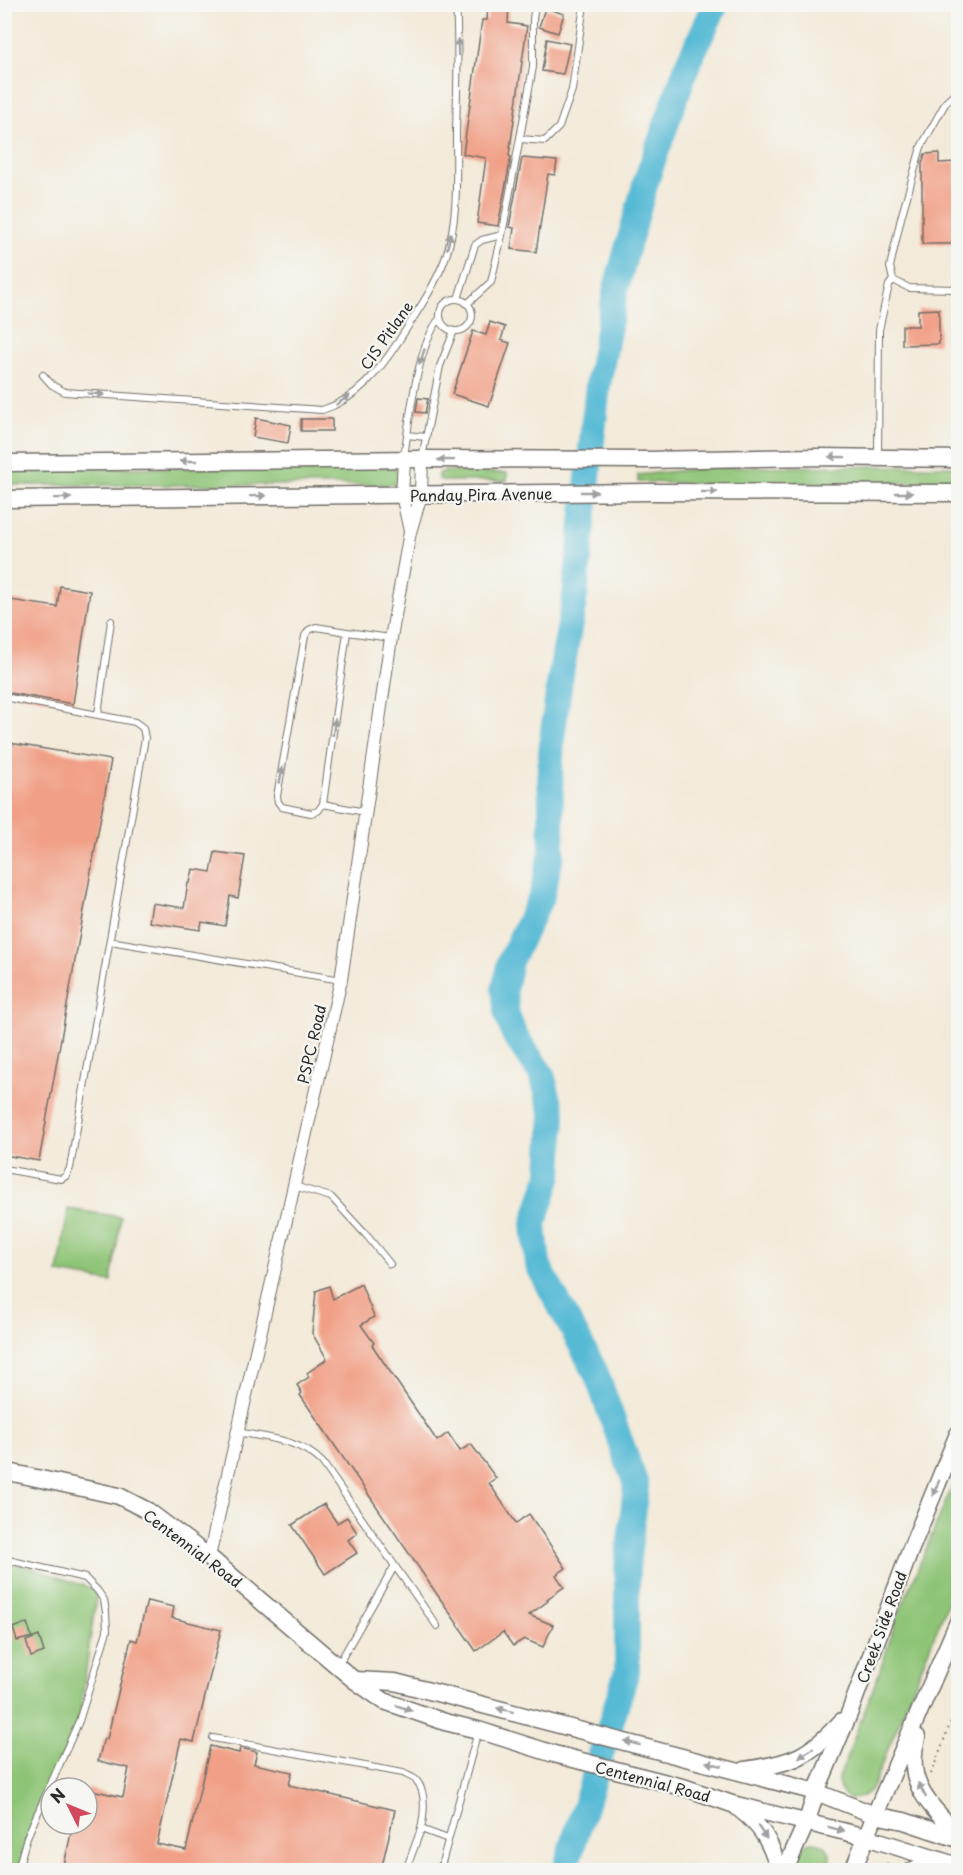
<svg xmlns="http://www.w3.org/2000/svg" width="963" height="1875" font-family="'Playpen Sans',sans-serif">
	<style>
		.green { fill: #8ec476; stroke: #5c7850; stroke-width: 1.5 }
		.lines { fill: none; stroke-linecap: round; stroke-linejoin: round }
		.river { stroke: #57bad5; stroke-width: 26 }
		.building { fill: #f1a087 }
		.lane-casing { stroke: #716e68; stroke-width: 8 }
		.street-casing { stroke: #716e68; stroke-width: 14 }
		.secondary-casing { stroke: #716e68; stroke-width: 19 }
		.path { stroke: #716e68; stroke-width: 2; stroke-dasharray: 1.5 4.5; stroke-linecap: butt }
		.lane { stroke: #fff; stroke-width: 6 }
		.street { stroke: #fff; stroke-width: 12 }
		.secondary { stroke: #fff; stroke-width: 16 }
		.oneway { fill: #a0a0a0 }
		.labels { text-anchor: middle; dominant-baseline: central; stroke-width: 4.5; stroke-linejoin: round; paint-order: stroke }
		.street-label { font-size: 15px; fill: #2b2b2b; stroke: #f6f6f2 }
	</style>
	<rect width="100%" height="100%" fill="#f6f6f2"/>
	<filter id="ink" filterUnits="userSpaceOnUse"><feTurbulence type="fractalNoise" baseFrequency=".0167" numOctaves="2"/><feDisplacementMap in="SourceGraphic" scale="12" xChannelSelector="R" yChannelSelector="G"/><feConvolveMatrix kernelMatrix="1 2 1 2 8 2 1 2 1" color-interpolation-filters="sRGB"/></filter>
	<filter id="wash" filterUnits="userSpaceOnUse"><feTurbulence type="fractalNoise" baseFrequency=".008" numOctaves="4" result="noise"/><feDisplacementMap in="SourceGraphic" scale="24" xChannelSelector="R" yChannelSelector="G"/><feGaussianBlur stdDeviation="1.35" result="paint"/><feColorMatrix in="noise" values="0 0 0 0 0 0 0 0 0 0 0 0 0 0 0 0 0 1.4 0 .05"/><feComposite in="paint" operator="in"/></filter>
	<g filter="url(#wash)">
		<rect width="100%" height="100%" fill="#f3ead9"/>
		<g class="green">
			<polygon points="958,466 958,482 716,484 638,482 638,475 713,467"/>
			<polygon points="392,467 400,472 398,484 393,485 5,485 4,468"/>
			<polygon points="444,471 507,473 507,481 444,481 439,479 438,474"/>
			<polygon points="68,1209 121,1217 111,1282 58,1273"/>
			<path d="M958,1472v106l-86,210c-13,15 -31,15 -34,-8l41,-107 17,-52z"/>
			<polygon points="5,1559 97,1590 79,1721 27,1837 23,1870 5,1870"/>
			<path d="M810,1842c19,-1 23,12 19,28h-38l13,-24z"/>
		</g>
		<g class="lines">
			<polyline class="river" points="565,1870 627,1671 627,1568 636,1485 596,1373 538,1265 534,1224 550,1175 553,1114 542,1075 515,1036 507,1015 504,990 510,961 542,895 552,852 550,767 553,731 560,679 575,596 598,385 616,288 647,178 688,63 716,4"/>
		</g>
		<g id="blocks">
			<g class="building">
				<polygon points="488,4 509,4 508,23 527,26 509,156 511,157 498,226 477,223 486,158 463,154 482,20 487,20"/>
				<polygon points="545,8 564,14 558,33 539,27"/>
				<polygon points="547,39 570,44 563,74 542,71"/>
				<polygon points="939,153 939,163 956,162 956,200 958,200 958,244 922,244 922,164 925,154"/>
				<polygon points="522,158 557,161 555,175 548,174 536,252 511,249 514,228 509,227"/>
				<polygon points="939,309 939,344 902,345 902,326 918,326 918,310"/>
				<polygon points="490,322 505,327 501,340 510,343 489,406 452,394 473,331 486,335"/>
				<polygon points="418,398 428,399 425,413 416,412"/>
				<polygon points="256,418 291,425 288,443 253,437"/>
				<rect x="301" y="419" width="31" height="12"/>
				<polygon points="60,586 90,591 73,704 4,692 4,599 57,607"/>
				<polygon points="4,742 111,760 39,1161 4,1155"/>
				<polygon points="215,852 245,856 238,898 230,896 225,926 202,922 200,930 149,922 152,903 184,908 188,883 190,883 193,869 211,872"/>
				<polygon points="361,1284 374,1317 361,1325 374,1343 372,1345 437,1441 448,1433 460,1451 471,1444 496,1478 489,1483 516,1523 529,1514 566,1568 556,1575 564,1587 547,1599 548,1601 529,1615 553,1625 543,1647 524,1639 513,1646 503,1632 476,1651 300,1395 302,1393 297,1385 309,1377 307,1373 327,1359 312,1333 316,1291 329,1286 333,1299"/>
				<polygon points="324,1504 337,1523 347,1517 357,1533 348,1540 357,1553 325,1574 292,1525"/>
				<polygon points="147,1601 174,1607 172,1618 221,1630 194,1742 181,1739 157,1844 186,1850 210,1746 239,1753 240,1748 257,1752 254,1764 292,1772 289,1785 395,1810 381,1870 63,1870 73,1824 87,1824 87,1789 123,1797 129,1768 98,1761 104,1738 107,1739 131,1639 137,1641"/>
				<polygon points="27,1623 32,1637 17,1641 13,1628"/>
				<polygon points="39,1636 44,1652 31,1657 26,1641"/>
			</g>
		</g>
	</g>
	<g filter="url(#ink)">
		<use href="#blocks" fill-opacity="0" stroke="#716e68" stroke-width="1.5"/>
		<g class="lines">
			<g class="lane-casing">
				<g id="lane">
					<polyline points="958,91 946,102 921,147 901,218 890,267 893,280 909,288 958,289"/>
					<polyline points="520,139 545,141 559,127 572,90 584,4"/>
					<polyline points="458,299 475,245 482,240 502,235"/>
					<circle cx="456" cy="315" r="16"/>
					<polyline points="467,304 491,282 502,235 533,67 533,19 535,4"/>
					<path d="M43,375l9,10 13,7 257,18c34,-10 57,-39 76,-68 17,-27 36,-54 47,-83 14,-39 11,-86 11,-127 1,-43 3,-85 0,-128"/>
					<polyline points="407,435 426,437"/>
					<polyline points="878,457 879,330 889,285 893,280"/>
					<path d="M404,458c5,-36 13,-113 36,-140"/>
					<polyline points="422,458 440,366 454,331"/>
					<polyline points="4,697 135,722 143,728 145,738 70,1168 66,1176 61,1179 4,1169"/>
					<polyline points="98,714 111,621"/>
					<polyline points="323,804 318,811 311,813 282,807 278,802 277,796 305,636 309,630 316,627 347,632"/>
					<polyline points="365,812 323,804 347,632 391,638"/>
					<polyline points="110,941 341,980"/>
					<polyline points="294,1186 331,1197 368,1237 390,1264"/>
					<path d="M237,1432c30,6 62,7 85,30l115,164"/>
					<polyline points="4,1559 85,1578 97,1590 104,1600 106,1612 107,1631 79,1721 27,1837 20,1862 20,1870"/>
					<polyline points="338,1665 394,1567"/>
					<path d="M213,1738l190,35c3,2 10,4 13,7 11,12 8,35 5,49"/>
					<polyline points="406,1870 421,1829 448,1839"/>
					<polyline points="440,1870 478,1731"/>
				</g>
			</g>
			<g class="street-casing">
				<g id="street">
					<polyline points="404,460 402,495 410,531"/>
					<polyline points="209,1557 341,980 391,638 410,532 421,495 422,459"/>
				</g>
			</g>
			<g class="secondary-casing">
				<g id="secondary">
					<polyline points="4,463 422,459 646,460 820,457 958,459"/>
					<polyline points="4,499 651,492 958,493"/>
					<polyline points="4,1471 119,1496 148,1511 209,1557 354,1680 384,1701 445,1722 478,1730 554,1754 686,1788 732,1804 866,1837 958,1866"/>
					<polyline points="355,1680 395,1682 816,1792 875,1815 904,1821 958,1839"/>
					<path d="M917,1737c-13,46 12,67 41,98"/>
					<path d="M745,1770c48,-7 64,-13 97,-49"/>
					<path d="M738,1808c24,18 32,33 41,62"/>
					<polyline points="785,1870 807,1821 816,1792 849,1714 910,1551 958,1434"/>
					<polyline points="853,1870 882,1798 958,1622"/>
					<polyline points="913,1870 940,1860"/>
				</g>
			</g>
			<g class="path">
				<polyline points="931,1774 958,1703"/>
				<polyline points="885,1870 889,1859"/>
			</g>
			<use href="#lane" class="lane"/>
			<use href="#street" class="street"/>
			<use href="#secondary" class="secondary"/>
		</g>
		<defs><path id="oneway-solid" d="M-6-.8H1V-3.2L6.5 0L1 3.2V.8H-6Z" transform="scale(1.5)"/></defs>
		<g class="oneway">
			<use href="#oneway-solid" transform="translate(458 47) rotate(-91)"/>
			<use href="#oneway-solid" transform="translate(449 241) rotate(-78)"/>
			<use href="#oneway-solid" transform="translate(422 357) rotate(108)"/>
			<use href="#oneway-solid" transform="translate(96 394) rotate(4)"/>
			<use href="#oneway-solid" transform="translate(343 400) rotate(-34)"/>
			<use href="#oneway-solid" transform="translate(837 457) rotate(-179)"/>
			<use href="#oneway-solid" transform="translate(446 460) rotate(-179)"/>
			<use href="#oneway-solid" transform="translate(188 461) rotate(180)"/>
			<use href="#oneway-solid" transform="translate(589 492)"/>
			<use href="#oneway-solid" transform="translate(709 492)"/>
			<use href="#oneway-solid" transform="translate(904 493)"/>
			<use href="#oneway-solid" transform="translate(258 496) rotate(-1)"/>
			<use href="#oneway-solid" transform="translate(63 498) rotate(-1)"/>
			<use href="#oneway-solid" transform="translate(334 727) rotate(-82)"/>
			<use href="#oneway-solid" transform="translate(281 775) rotate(-80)"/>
			<use href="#oneway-solid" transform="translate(936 1488) rotate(113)"/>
			<use href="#oneway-solid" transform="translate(404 1708) rotate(19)"/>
			<use href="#oneway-solid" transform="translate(505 1710) rotate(-166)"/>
			<use href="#oneway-solid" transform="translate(632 1743) rotate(-165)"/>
			<use href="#oneway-solid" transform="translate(806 1753) rotate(148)"/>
			<use href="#oneway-solid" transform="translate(714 1764) rotate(-166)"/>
			<use href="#oneway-solid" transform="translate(922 1790) rotate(-118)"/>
			<use href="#oneway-solid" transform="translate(836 1829) rotate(15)"/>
			<use href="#oneway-solid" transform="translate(762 1832) rotate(55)"/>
		</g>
	</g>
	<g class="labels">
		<g class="street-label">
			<text transform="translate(386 335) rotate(-55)">CIS Pitlane</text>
			<text transform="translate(481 494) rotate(-1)">Panday Pira Avenue</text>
			<text transform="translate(311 1044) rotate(-77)">PSPC Road</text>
			<text transform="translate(193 1548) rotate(37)">Centennial Road</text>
			<text transform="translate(881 1627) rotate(-70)">Creek Side Road</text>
			<text transform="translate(653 1781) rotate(15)">Centennial Road</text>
		</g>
	</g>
	<rect width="963" height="1875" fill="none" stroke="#f6f6f2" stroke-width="24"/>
	<g transform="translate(69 1806) rotate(313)"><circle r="28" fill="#f6f6f2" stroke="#a5a5a2" stroke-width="1.5"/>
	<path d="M0-4.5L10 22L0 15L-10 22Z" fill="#d1495b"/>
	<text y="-9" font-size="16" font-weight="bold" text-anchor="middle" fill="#2b2b2b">N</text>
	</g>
</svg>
